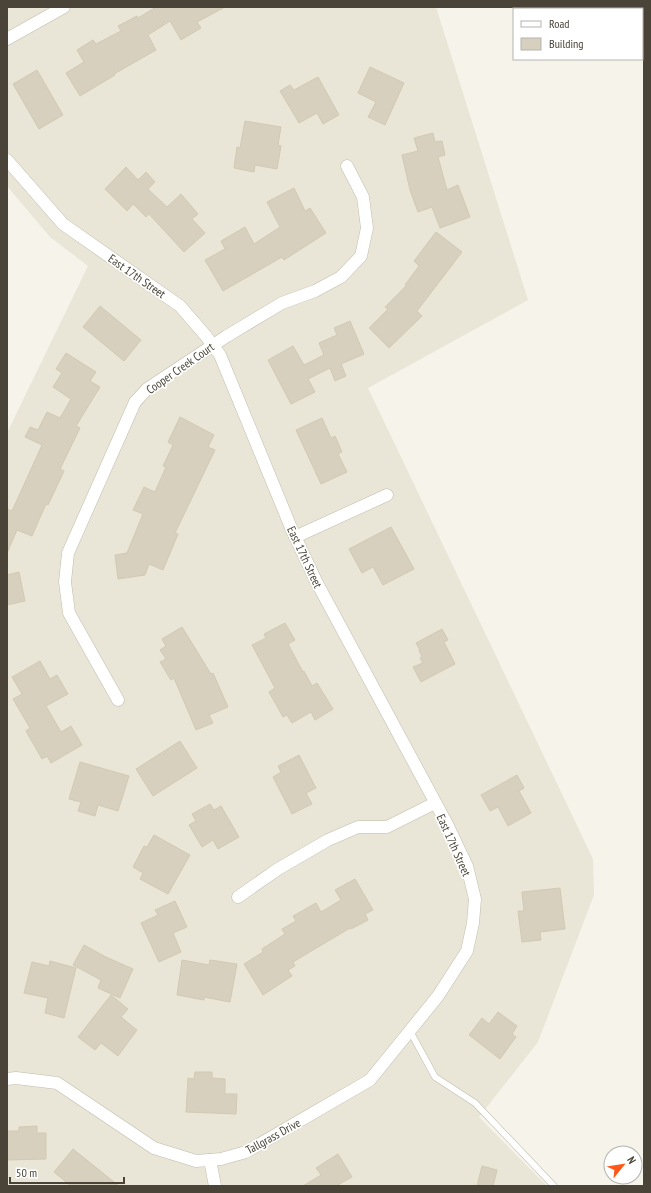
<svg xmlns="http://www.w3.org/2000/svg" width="651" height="1193" font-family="'PT Sans Narrow',sans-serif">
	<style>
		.residential { fill: #e9e6d7 }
		.building { fill: #d7d0bf; stroke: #d2c9b2 }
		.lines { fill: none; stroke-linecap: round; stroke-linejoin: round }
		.service-casing { stroke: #c1bcac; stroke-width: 7 }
		.minor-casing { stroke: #c1bcac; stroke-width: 13 }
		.service { stroke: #fff; stroke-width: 6 }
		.minor { stroke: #fff; stroke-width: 12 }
		.labels { text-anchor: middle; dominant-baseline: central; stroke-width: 3.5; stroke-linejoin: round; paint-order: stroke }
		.street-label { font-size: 12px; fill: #494437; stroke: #fff }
	</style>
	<rect width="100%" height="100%" fill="#f5f3ea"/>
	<polygon class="residential" points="7,7 436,7 528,300 368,388 593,859 594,895 538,1042 479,1117 547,1186 7,1186 7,433 88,266 50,237 7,186"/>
	<g class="building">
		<polygon points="156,7 225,7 197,22 201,28 181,40 170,21 148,35 156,50 114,74 115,75 80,96 66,73 84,62 77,50 93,40 96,44 121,31 118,26 137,16 138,18"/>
		<polygon points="370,67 404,83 385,125 368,117 376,102 358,93"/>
		<polygon points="37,70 63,115 39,129 13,84"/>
		<polygon points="318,77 339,115 323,124 317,113 299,123 280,91 290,85 294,90"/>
		<polygon points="245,121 281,127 278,145 281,146 277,169 255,165 254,172 234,168 237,147 240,148"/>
		<polygon points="433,133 435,142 442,141 445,155 438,157 447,190 458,185 470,217 440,228 432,207 418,212 410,190 402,155 418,151 414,138"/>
		<polygon points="126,167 138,180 146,172 155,182 148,189 167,207 181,194 198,214 192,219 205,233 184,252 149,214 146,217 133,204 127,211 105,189"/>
		<polygon points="294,188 305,211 310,208 326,233 284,260 282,257 223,291 205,260 225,249 221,241 245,227 254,244 280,227 267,202"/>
		<polygon points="436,232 462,252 417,311 422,316 389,348 369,328 388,309 385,307 406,286 405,285 419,266 414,261"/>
		<polygon points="100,306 141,340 124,361 83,327"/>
		<polygon points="350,321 364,354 341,364 346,376 335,381 330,368 308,379 315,392 291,404 268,360 293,346 304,365 324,355 319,343 337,335 334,328"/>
		<polygon points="66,353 96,372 90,381 100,387 76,426 80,428 60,469 64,471 48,505 46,504 32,536 17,530 7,553 7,509 12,511 42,445 25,437 30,427 38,430 47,412 60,418 71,399 53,387 62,373 56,369"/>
		<polygon points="180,417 214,435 208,447 215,450 175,533 178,534 163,570 149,564 145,575 118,579 115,555 127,553 143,514 133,510 144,487 155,492 166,467 163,466 173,445 168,442"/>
		<polygon points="322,418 331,438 335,436 342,452 338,454 347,472 321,484 296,430"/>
		<polygon points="391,527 414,569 383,585 373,567 362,573 349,549"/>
		<polygon points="19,572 25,601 7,605 7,575"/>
		<polygon points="285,623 295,640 288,644 303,672 304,671 312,686 317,683 333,709 315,720 311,712 292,723 287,715 283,717 269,692 275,688 252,645 266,638 264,634"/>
		<polygon points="182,627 211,674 213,673 228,707 209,715 213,723 196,730 174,678 171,680 160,662 166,659 160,650 166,646 162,639"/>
		<polygon points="442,629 448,640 444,642 455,664 421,682 413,667 423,663 420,658 422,657 419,650 420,650 416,643"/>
		<polygon points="40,661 50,679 57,675 68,694 46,706 61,732 71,726 82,745 51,763 47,756 42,759 26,731 30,728 13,699 22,694 12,677"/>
		<polygon points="180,741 197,768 153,796 136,769"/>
		<polygon points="299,755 316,788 306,793 312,804 292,814 273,777 281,772 278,766"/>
		<polygon points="80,762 129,776 118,811 98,805 95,816 78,811 81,802 69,799"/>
		<polygon points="517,775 524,788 519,791 531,813 508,826 498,807 490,811 481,795"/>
		<polygon points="210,804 214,810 221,806 239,837 218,849 213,840 202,847 189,825 196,821 192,814"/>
		<polygon points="154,835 190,855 168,894 140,879 143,873 133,867 144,846 147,847"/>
		<polygon points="355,879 373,910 365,914 368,920 351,929 350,928 293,962 295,966 288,970 292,976 263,995 244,964 263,952 262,949 285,934 282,929 296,921 293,916 316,903 321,912 341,900 335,890"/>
		<polygon points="560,888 565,929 540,932 541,940 522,942 518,911 524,911 522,892"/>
		<polygon points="175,901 187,927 173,933 181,952 159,962 141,923 158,915 155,910"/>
		<polygon points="84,945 106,957 133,969 120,998 98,988 101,980 73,965"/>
		<polygon points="182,960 209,965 210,960 237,964 230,1002 204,997 204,1000 177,995"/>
		<polygon points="50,961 76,968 64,1018 45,1013 48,998 24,993 32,962 49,966"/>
		<polygon points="111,995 128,1009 121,1017 137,1030 118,1056 101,1043 95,1050 78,1037"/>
		<polygon points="498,1012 517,1026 512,1034 516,1037 500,1059 469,1035 482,1018 489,1024"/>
		<polygon points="195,1072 212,1072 212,1078 225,1079 225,1094 237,1094 236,1114 186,1112 188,1078 194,1079"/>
		<polygon points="37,1126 37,1133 46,1133 46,1159 7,1160 7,1131 19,1131 19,1127"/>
		<polygon points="73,1149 119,1186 71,1186 54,1172"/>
		<polygon points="338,1154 352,1177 336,1186 303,1186 321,1175 316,1168"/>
		<polygon points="482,1166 497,1170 493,1186 477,1186"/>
	</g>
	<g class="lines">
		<g class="service-casing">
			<polyline id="service" points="410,1031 435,1077 475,1103 554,1186"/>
		</g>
		<g class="minor-casing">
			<g id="minor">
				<polyline points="7,39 64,7"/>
				<polyline points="7,160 63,224 180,306 206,336 220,355 292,530 316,581 447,824 467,866 475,899 473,923 467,951 438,996 370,1080 246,1152 221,1159 196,1161 154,1148 57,1083 16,1078 7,1079"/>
				<polyline points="295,537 387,495"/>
				<polyline points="118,700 69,613 65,582 68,553 135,402 147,389 227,336 282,303 315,291 341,277 361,256 367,228 363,197 347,166"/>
				<polyline points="238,897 278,869 328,840 358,827 387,827 435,803"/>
				<polyline points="210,1160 215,1186"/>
			</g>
		</g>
		<use href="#service" class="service"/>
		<use href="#minor" class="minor"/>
	</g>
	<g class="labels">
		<g class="street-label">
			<text transform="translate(137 276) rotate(35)">East 17th Street</text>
			<text transform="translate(180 368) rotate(-35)">Cooper Creek Court</text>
			<text transform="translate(305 557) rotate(65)">East 17th Street</text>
			<text transform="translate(454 845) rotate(66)">East 17th Street</text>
			<text transform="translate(273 1136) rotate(-29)">Tallgrass Drive</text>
		</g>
	</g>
	<rect width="651" height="1193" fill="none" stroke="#494437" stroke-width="16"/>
	<rect x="513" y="8" width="130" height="52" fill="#ffffff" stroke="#b6b4af"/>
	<rect x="521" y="21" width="20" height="6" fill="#ffffff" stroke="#b6b4af"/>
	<text x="549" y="28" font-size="12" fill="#494437">Road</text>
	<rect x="521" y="38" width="20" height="12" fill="#d7d0bf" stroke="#b6b4af"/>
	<text x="549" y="48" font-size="12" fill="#494437">Building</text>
	<g transform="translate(623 1165) rotate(60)"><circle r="19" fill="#ffffff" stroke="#b6b4af"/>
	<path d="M0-3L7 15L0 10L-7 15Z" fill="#fe5718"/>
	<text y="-6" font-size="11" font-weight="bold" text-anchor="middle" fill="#494437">N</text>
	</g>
	<path d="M10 1177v6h114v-6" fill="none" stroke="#494437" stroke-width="2"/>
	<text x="16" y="1177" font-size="12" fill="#494437" stroke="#ffffff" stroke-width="3" paint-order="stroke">50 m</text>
</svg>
